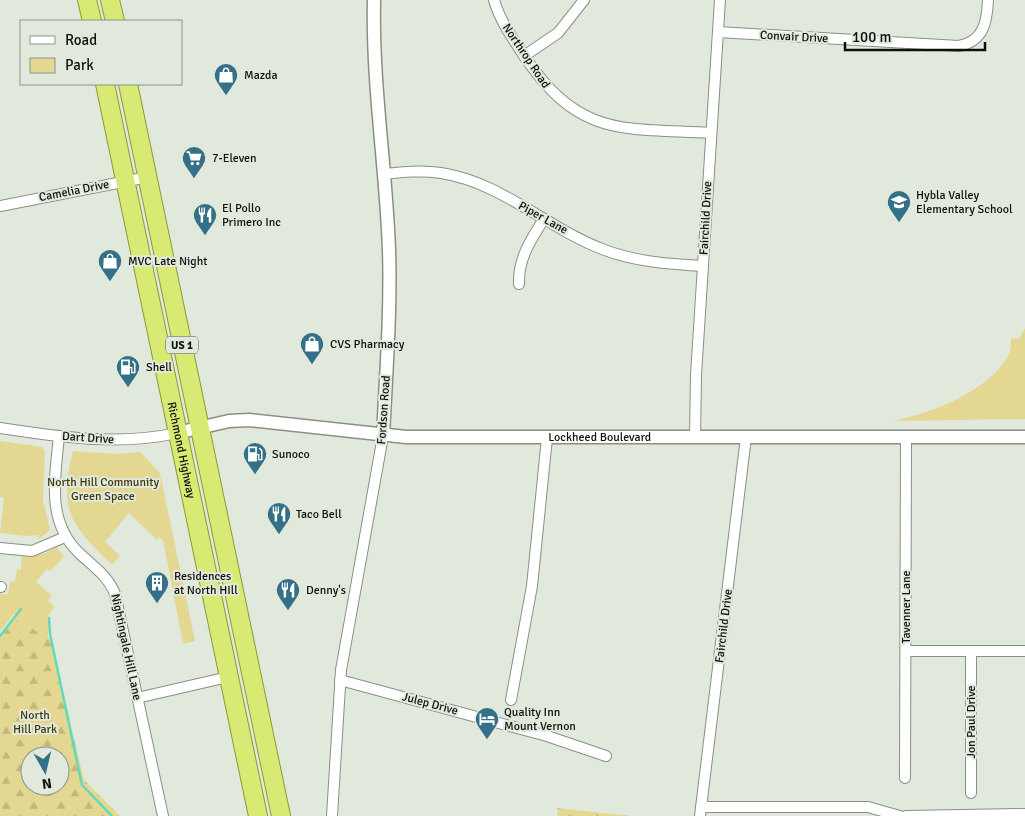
<svg xmlns="http://www.w3.org/2000/svg" width="1025" height="816" font-family="Signika,sans-serif">
	<style>
		.green { fill: #e3d792 }
		.forest { fill: url(#forest-firs); fill-rule: evenodd }
		.lines { fill: none; stroke-linecap: round; stroke-linejoin: round }
		.stream { stroke: #62dab7; stroke-width: 2.5 }
		.minor-casing { stroke: #889085; stroke-width: 12 }
		.tertiary-casing { stroke: #889085; stroke-width: 15 }
		.trunk-casing { stroke: #8b9a39; stroke-width: 20 }
		.minor { stroke: #fff; stroke-width: 10 }
		.tertiary { stroke: #fff; stroke-width: 12 }
		.trunk { stroke: #d8ea74; stroke-width: 18 }
		.labels { text-anchor: middle; dominant-baseline: central; stroke-width: 4; stroke-linejoin: round; paint-order: stroke }
		.shield { fill: #e1e9dc; stroke: #4d514a; stroke-width: 1 }
		.shield-label { font-size: 11px; font-weight: bold; fill: #0e100c }
		.street-label { font-size: 12px; fill: #0e100c; stroke: #e1e9dc }
		.poi-label { font-size: 12px; fill: #0e100c; stroke: #e1e9dc; text-anchor: start }
		.park-label { font-size: 12px; fill: #40380e; stroke: #e1e9dc }
	</style>
	<defs>
		<pattern id="forest-firs" width="22" height="20" patternUnits="userSpaceOnUse" patternTransform="scale(1.25)"><rect width="22" height="20" fill="#e3d792"/><path d="M5 1l3.5 6h-7zM16 11l3.5 6h-7z" fill="#c2b87d"/></pattern>
	</defs>
	<rect width="100%" height="100%" fill="#e1e9dc"/>
	<g class="green">
		<path d="M1025,328v91l-132,2c39,-8 97,-30 116,-67 2,-4 2,-11 2,-16l8,1z"/>
		<polygon points="0,441 42,447 45,451 43,500 50,530 39,539 37,535 25,536 0,533 4,498 0,497"/>
		<path d="M73,451l42,3 25,-2 20,21 35,168 -12,3 -20,-104 -4,-3 -2,3 -28,-27 -24,29 15,14 -8,9c-41,-40 -54,-54 -39,-114z"/>
		<polygon points="57,547 64,557 50,571 47,569 36,582 52,596 48,600 54,607 48,616 48,638 15,619 15,613 0,631 0,594 8,594 10,581 15,582 17,569 21,570 22,556 43,554"/>
	</g>
	<g class="forest">
		<path d="M15,619l35,20 34,141 36,36h-120v-178zM30,756h30v30h-30z"/>
		<polygon points="557,808 630,816 558,816"/>
	</g>
	<g class="lines">
		<g class="stream">
			<polyline points="49,618 50,634 82,785 112,816"/>
			<polyline points="0,636 21,609"/>
		</g>
		<g class="minor-casing">
			<g id="minor">
				<path d="M494,0c6,21 19,39 31,57 54,81 99,71 186,76"/>
				<path d="M718,32l241,14c25,-5 28,-24 29,-46"/>
				<polyline points="524,56 558,33 584,0"/>
				<path d="M384,174c19,-2 38,-4 57,-1 60,9 106,55 161,76 33,13 67,15 101,17"/>
				<polyline points="0,206 148,177"/>
				<path d="M519,284c-1,-25 12,-45 25,-65"/>
				<path d="M0,428c59,9 118,18 177,5"/>
				<path d="M59,436c-4,42 -13,85 20,117 13,12 30,24 36,41l48,222"/>
				<polyline points="695,437 696,375 720,0"/>
				<polyline points="0,548 32,551 65,537"/>
				<polyline points="0,587 1,587"/>
				<polyline points="906,651 1025,651"/>
				<polyline points="340,680 547,736 606,756"/>
				<polyline points="137,698 228,677"/>
				<polyline points="511,700 532,586 547,438"/>
				<polyline points="905,778 906,437"/>
				<polyline points="971,793 971,651"/>
				<polyline points="701,807 868,807 900,816"/>
				<polyline points="332,816 341,670 383,436"/>
				<polyline points="700,816 746,437"/>
				<polyline points="906,816 1025,814"/>
			</g>
		</g>
		<g class="tertiary-casing">
			<g id="tertiary">
				<path d="M374,0c-2,84 12,166 15,250 2,62 -3,124 -6,186"/>
				<path id="s1" d="M177,433l52,-12 20,-1 157,17h619"/>
			</g>
		</g>
		<g class="trunk-casing">
			<g id="trunk">
				<polyline points="87,0 92,21"/>
				<polyline points="110,0 115,21"/>
				<path id="s2" d="M105,84l153,732"/>
				<polyline points="128,84 281,816"/>
			</g>
		</g>
		<use href="#minor" class="minor"/>
		<use href="#tertiary" class="tertiary"/>
		<use href="#trunk" class="trunk"/>
	</g>
	<defs>
		<g id="shop-pin" transform="scale(1.25)"><path d="M0 17L-7.5 6A9.5 9.5 0 1 1 7.5 6Z" fill="#347087" stroke="#e1e9dc"/><path d="M-5-2.5h2.3a2.7 3.5 0 0 1 5.4 0H5L5.5 6h-11ZM-1.5-2.5h3a1.5 2.3 0 0 0-3 0Z" fill="#fff"/></g>
		<g id="supermarket-pin" transform="scale(1.25)"><path d="M0 17L-7.5 6A9.5 9.5 0 1 1 7.5 6Z" fill="#347087" stroke="#e1e9dc"/><path d="M-6-5.5h2.5l.6 2H6L4.5 2H-2.5L-4.4-4H-6ZM-1.5 3.2a1.3 1.3 0 1 0 .1 0ZM3 3.2a1.3 1.3 0 1 0 .1 0Z" fill="#fff"/></g>
		<g id="school-pin" transform="scale(1.25)"><path d="M0 17L-7.5 6A9.5 9.5 0 1 1 7.5 6Z" fill="#347087" stroke="#e1e9dc"/><path d="M0-5L7-2L0 1L-7-2ZM-4 1L0 2.5L4 1V4Q0 6-4 4Z" fill="#fff"/></g>
		<g id="restaurant-pin" transform="scale(1.25)"><path d="M0 17L-7.5 6A9.5 9.5 0 1 1 7.5 6Z" fill="#347087" stroke="#e1e9dc"/><path d="M-5-6h1v4h1v-4h1v4h1v-4h1v5L-1.5 .5V6h-2V.5L-5-1ZM5-6V6H3V1.5H1.5Q1.5-4 5-6Z" fill="#fff"/></g>
		<g id="fuel-pin" transform="scale(1.25)"><path d="M0 17L-7.5 6A9.5 9.5 0 1 1 7.5 6Z" fill="#347087" stroke="#e1e9dc"/><path d="M-5.5-6h7V0h2V4h1.3V-2.5L3-4.5l.8-.8L6-3V5H2.5V1h-1V6h-7ZM-4.2-4.7v3.2H.2V-4.7Z" fill="#fff"/></g>
		<g id="building-pin" transform="scale(1.25)"><path d="M0 17L-7.5 6A9.5 9.5 0 1 1 7.5 6Z" fill="#347087" stroke="#e1e9dc"/><path d="M-4-6H4V6H1V3H-1V6H-4ZM-2.5-4.3h1.7v1.8h-1.7ZM.8-4.3h1.7v1.8H.8ZM-2.5-1h1.7V.8h-1.7ZM.8-1h1.7V.8H.8Z" fill="#fff"/></g>
		<g id="hotel-pin" transform="scale(1.25)"><path d="M0 17L-7.5 6A9.5 9.5 0 1 1 7.5 6Z" fill="#347087" stroke="#e1e9dc"/><path d="M-6-4.5h1.5V1H6V5H4.5V3h-9V5H-6ZM-4 0a1.8 1.8 0 1 1 3.6 0ZM.5 0V-2.5h3Q6-2.5 6 0Z" fill="#fff"/></g>
	</defs>
	<g fill-rule="evenodd">
		<use href="#shop-pin" x="226" y="75"/>
		<use href="#supermarket-pin" x="194" y="158"/>
		<use href="#school-pin" x="899" y="202"/>
		<use href="#restaurant-pin" x="205" y="215"/>
		<use href="#shop-pin" x="110" y="261"/>
		<use href="#shop-pin" x="312" y="344"/>
		<use href="#fuel-pin" x="128" y="367"/>
		<use href="#fuel-pin" x="255" y="454"/>
		<use href="#restaurant-pin" x="279" y="514"/>
		<use href="#building-pin" x="157" y="583"/>
		<use href="#restaurant-pin" x="288" y="590"/>
		<use href="#hotel-pin" x="487" y="719"/>
	</g>
	<g class="labels">
		<rect class="shield" x="166" y="336.5" width="32" height="17" rx="4"/>
		<g class="shield-label">
			<text x="182" y="345">US 1</text>
		</g>
		<g class="street-label">
			<text transform="translate(794 37) rotate(3)">Convair Drive</text>
			<text transform="translate(526 56) rotate(56)">Northrop Road</text>
			<text transform="translate(74 191) rotate(-11)">Camelia Drive</text>
			<text transform="translate(543 218) rotate(29)">Piper Lane</text>
			<text transform="translate(706 218) rotate(-87)">Fairchild Drive</text>
			<text transform="translate(384 410) rotate(-86)">Fordson Road</text>
			<text stroke="none"><textPath href="#s1" startOffset="425">Lockheed Boulevard</textPath></text>
			<text transform="translate(88 438) rotate(4)">Dart Drive</text>
			<text stroke="none"><textPath href="#s2" startOffset="374">Richmond Highway</textPath></text>
			<text transform="translate(906 607) rotate(-90)">Tavenner Lane</text>
			<text transform="translate(724 626) rotate(-83)">Fairchild Drive</text>
			<text transform="translate(126 647) rotate(78)">Nightingale Hill Lane</text>
			<text transform="translate(430 704) rotate(15)">Julep Drive</text>
			<text transform="translate(971 722) rotate(-90)">Jon Paul Drive</text>
		</g>
		<g class="poi-label">
			<text x="244" y="75">Mazda</text>
			<text x="212" y="158">7-Eleven</text>
			<text x="916" y="195">Hybla Valley<tspan x="916" dy="14">Elementary School</tspan></text>
			<text x="222" y="208">El Pollo<tspan x="222" dy="14">Primero Inc</tspan></text>
			<text x="128" y="261">MVC Late Night</text>
			<text x="330" y="344">CVS Pharmacy</text>
			<text x="146" y="367">Shell</text>
			<text x="272" y="454">Sunoco</text>
			<text x="296" y="514">Taco Bell</text>
			<text x="174" y="576">Residences<tspan x="174" dy="14">at North HIll</tspan></text>
			<text x="306" y="590">Denny's</text>
			<text x="504" y="712">Quality Inn<tspan x="504" dy="14">Mount Vernon</tspan></text>
		</g>
		<g class="park-label">
			<text x="103" y="482">North Hill Community<tspan x="103" dy="14">Green Space</tspan></text>
			<text x="35" y="715">North<tspan x="35" dy="14">Hill Park</tspan></text>
		</g>
	</g>
	<rect x="20" y="20" width="162" height="65" fill="#e1e9dc" stroke="#8d9289"/>
	<rect x="30" y="36" width="25" height="8" fill="#ffffff" stroke="#8d9289"/>
	<text x="65" y="45" font-size="15" fill="#0e100c">Road</text>
	<rect x="30" y="58" width="25" height="15" fill="#e3d792" stroke="#8d9289"/>
	<text x="65" y="70" font-size="15" fill="#0e100c">Park</text>
	<g transform="translate(45 771) rotate(172)"><circle r="24" fill="#e1e9dc" stroke="#8d9289"/>
	<path d="M0-4L9 19L0 12L-9 19Z" fill="#347087"/>
	<text y="-8" font-size="14" font-weight="bold" text-anchor="middle" fill="#0e100c">N</text>
	</g>
	<path d="M845 42v8h140v-8" fill="none" stroke="#0e100c" stroke-width="2.5"/>
	<text x="852" y="42" font-size="15" fill="#0e100c" stroke="#e1e9dc" stroke-width="4" paint-order="stroke">100 m</text>
</svg>
